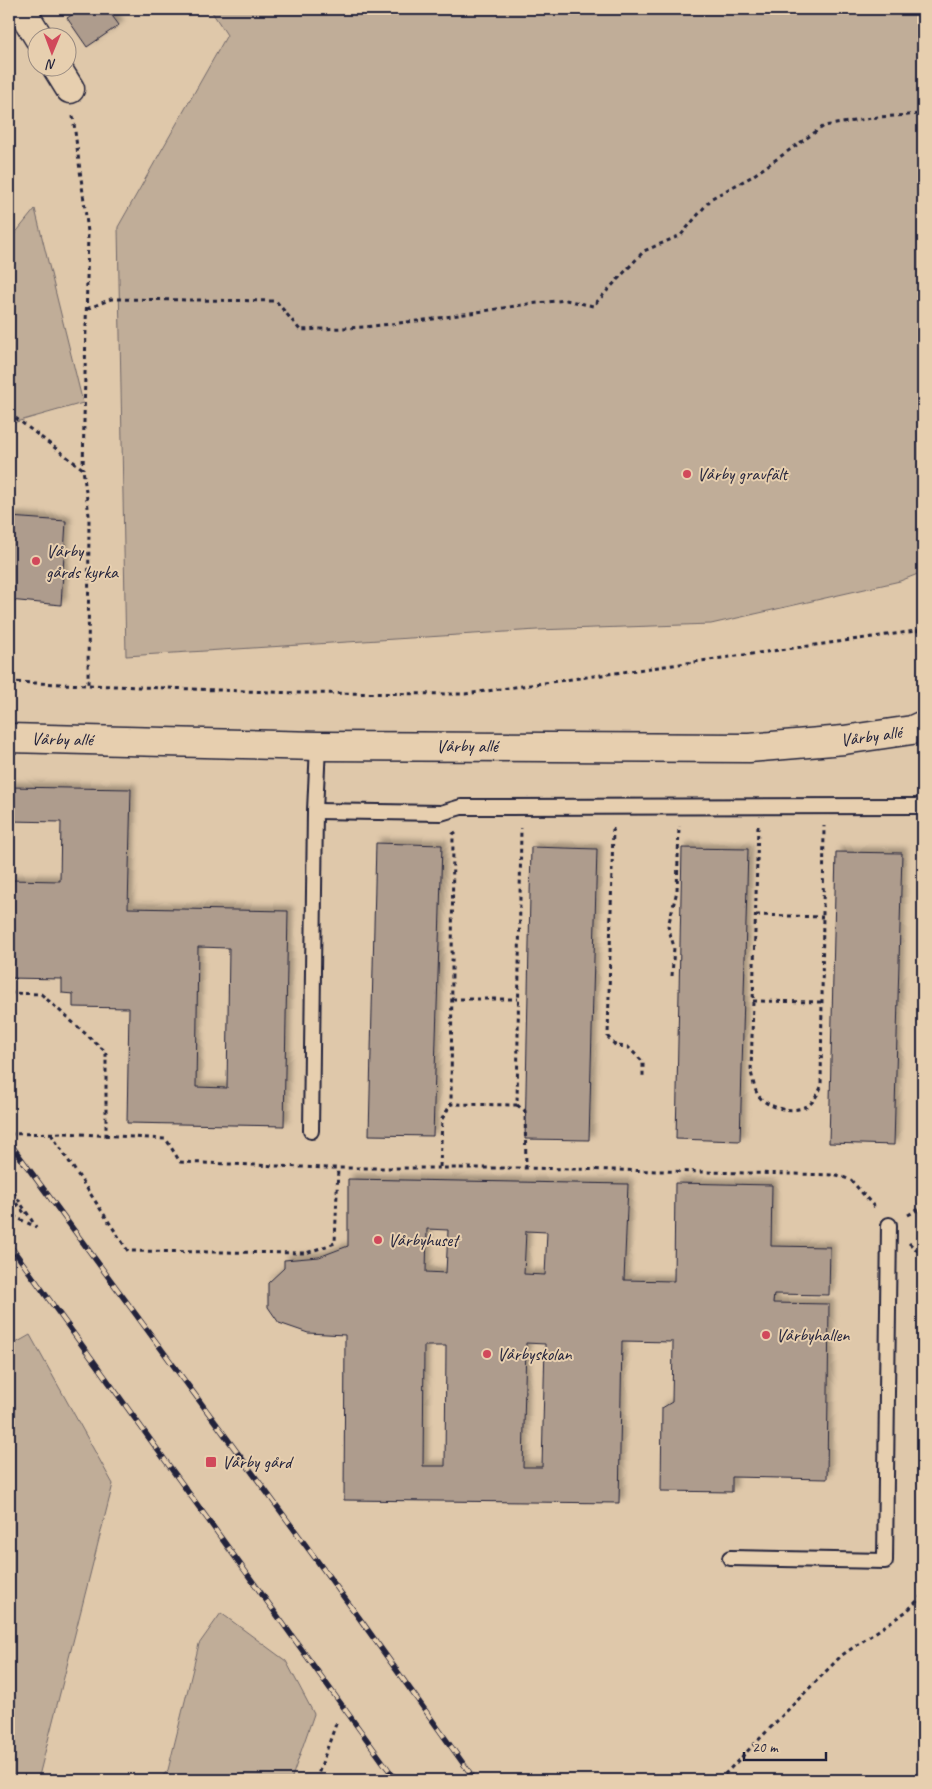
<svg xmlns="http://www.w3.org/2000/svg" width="932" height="1789" font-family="Caveat,sans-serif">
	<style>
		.green { fill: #c0ad98; stroke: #71686a }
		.building { fill: #ae9c8d; stroke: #22223b; fill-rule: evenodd; filter: url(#shadow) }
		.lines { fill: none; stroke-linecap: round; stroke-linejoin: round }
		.service-casing { stroke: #22223b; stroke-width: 18 }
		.minor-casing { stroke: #22223b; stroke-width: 31 }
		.tertiary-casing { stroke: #22223b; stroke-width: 31 }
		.path { stroke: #22223b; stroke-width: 3; stroke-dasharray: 4 4; stroke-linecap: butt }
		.service { stroke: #e7cfaf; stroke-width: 14 }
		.minor { stroke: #e7cfaf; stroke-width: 28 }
		.tertiary { stroke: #e7cfaf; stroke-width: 28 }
		.rail-casing { stroke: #22223b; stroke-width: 5.5 }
		.rail { stroke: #e7cfaf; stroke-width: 4; stroke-dasharray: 11; stroke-linecap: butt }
		.poi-dot { fill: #d1495b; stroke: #e7cfaf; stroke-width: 2 }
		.labels { text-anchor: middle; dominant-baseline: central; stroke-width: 4; stroke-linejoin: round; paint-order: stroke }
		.poi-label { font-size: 18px; fill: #22223b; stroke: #e7cfaf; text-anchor: start }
		.street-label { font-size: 18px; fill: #22223b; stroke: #e7cfaf }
	</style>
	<defs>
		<filter id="shadow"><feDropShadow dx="4.5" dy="-4.5" stdDeviation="2.5" flood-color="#0004"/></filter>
	</defs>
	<rect width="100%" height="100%" fill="#dfc8aa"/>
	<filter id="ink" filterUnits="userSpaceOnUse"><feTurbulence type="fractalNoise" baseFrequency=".02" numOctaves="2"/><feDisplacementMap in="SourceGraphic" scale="10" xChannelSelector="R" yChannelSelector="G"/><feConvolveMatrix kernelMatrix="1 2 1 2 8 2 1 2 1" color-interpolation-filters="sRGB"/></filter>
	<g filter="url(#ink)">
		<g class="green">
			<polygon points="210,9 923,9 923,572 900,581 711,624 537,630 126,656 118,227 227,35"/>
			<polygon points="35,209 83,403 9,424 9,241"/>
			<polygon points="30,1335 113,1484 38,1780 9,1780 9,1347"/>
			<polygon points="221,1613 286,1661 314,1714 291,1780 159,1780 168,1770 199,1644"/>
		</g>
		<g class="building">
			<polygon points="81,9 107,9 119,25 87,47 67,18"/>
			<polygon points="9,517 66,521 61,605 9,600"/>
			<path d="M9,787l122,2 -3,119 160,3 -4,215 -157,-3 2,-115 -56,-1v-13l-11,-1v-14l-53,-1v-98l51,1 1,-59 -52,-1zM198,947l31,1 -2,140 -31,-1z"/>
			<polygon points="376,843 442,845 433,1136 369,1135"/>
			<polygon points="531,847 597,849 589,1140 525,1139"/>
			<polygon points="682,848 748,849 740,1141 676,1139"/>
			<polygon points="836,852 902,853 894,1145 829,1143"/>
			<path d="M348,1179l280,5 -4,96 50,1 1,-98 97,2 -1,61 59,1 -1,48 -55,-1 -1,9 56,1 -2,175 -95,-2v15l-71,-1 1,-83 10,-6 1,-60 -51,-1 -3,162 -275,-3 1,-165 -37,-2 -29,-10 -11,-16v-24l16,-15v-8l35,-3 29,-11zM427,1229l21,1 -2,43 -20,-1zM526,1231l21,1 -2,43 -21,-1zM526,1343l19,1 -3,123h-19zM424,1346h22l-1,120h-22z"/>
		</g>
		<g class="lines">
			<g class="service-casing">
				<g id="service">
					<polyline points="315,811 441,813 461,807 923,806"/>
					<polyline points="311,1131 315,811 318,746"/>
					<polyline points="730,1558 885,1561 889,1225"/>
				</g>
			</g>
			<g class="minor-casing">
				<g id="minor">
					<polyline points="21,9 39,38"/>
					<polyline points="57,68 70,89"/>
				</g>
			</g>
			<g class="tertiary-casing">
				<polyline id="tertiary" points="9,738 318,746 749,748 844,740 912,730 923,725"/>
			</g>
			<g class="path">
				<polyline points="73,116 88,232 83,469"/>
				<polyline points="87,309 111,299 276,301 300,330 365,327 433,319 528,304 566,300 593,306 644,251 681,235 712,198 751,177 824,126 878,117 923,114"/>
				<polyline points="9,413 83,469 89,515 88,685"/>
				<polyline points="9,682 297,693 465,694 923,630"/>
				<path d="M758,826l-7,246c2,7 3,17 7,23 10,15 43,21 55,6 3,-4 6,-9 8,-14l3,-261"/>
				<polyline points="613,828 608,1037 616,1046 628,1047 643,1062 643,1076"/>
				<polyline points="456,832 453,834 451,1104 517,1105 521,828"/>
				<polyline points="756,915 823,917"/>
				<polyline points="672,976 674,947 668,926 677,891 679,826"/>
				<polyline points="9,993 41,994 106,1052 106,1137"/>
				<polyline points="452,999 518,999"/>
				<polyline points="753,1001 822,1002"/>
				<polyline points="517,1105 525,1111 526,1167"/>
				<polyline points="9,1134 65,1133 166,1139 180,1162 327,1168 526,1168 837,1175 851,1180 877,1210"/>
				<polyline points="51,1134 128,1251 306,1253 335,1243 338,1168"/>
				<polyline points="440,1167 442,1119 451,1104"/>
				<polyline points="9,1185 36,1227"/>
				<polyline points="11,1197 26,1215"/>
				<polyline points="908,1215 923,1207"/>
				<polyline points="13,1216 36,1227"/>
				<polyline points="909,1243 923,1256"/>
				<polyline points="316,1780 337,1721"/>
				<polyline points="719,1780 842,1655 907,1611 923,1595"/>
			</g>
			<use href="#service" class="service"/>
			<use href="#minor" class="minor"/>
			<use href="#tertiary" class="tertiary"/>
			<g class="rail-casing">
				<g id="rail">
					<polyline points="9,1142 360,1619 475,1780"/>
					<polyline points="9,1244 396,1780"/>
				</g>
			</g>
			<use href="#rail" class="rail"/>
		</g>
	</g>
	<g class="poi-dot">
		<circle cx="687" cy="474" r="5"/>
		<circle cx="36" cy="561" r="5"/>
		<circle cx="378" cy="1240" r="5"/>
		<circle cx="766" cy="1335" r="5"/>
		<circle cx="487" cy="1354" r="5"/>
		<rect x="205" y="1456" width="12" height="12" rx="2.5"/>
	</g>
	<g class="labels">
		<g class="poi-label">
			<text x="697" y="474">Vårby gravfält</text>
			<text x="46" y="551">Vårby<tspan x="46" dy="21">gårds kyrka</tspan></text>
			<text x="388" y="1240">Vårbyhuset</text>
			<text x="776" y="1335">Vårbyhallen</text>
			<text x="497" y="1354">Vårbyskolan</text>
			<text x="222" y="1462">Vårby gård</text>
		</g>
		<g class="street-label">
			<text transform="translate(871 736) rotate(-8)">Vårby allé</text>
			<text transform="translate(62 739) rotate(1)">Vårby allé</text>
			<text x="467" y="746">Vårby allé</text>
		</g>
	</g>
	<rect width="932" height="1789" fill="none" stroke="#e7cfaf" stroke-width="30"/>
	<rect x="15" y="15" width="902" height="1759" fill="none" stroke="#22223b" stroke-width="2" filter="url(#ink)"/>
	<g transform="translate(52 52) rotate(181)"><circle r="24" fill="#e7cfaf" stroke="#988a81"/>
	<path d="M0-4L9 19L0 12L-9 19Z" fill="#d1495b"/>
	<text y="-8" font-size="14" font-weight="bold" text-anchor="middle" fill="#22223b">N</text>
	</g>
	<path d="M744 1752v8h82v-8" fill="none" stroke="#22223b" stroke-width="2.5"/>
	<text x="752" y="1752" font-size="15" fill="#22223b" stroke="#e7cfaf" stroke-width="4" paint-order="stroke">20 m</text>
</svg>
